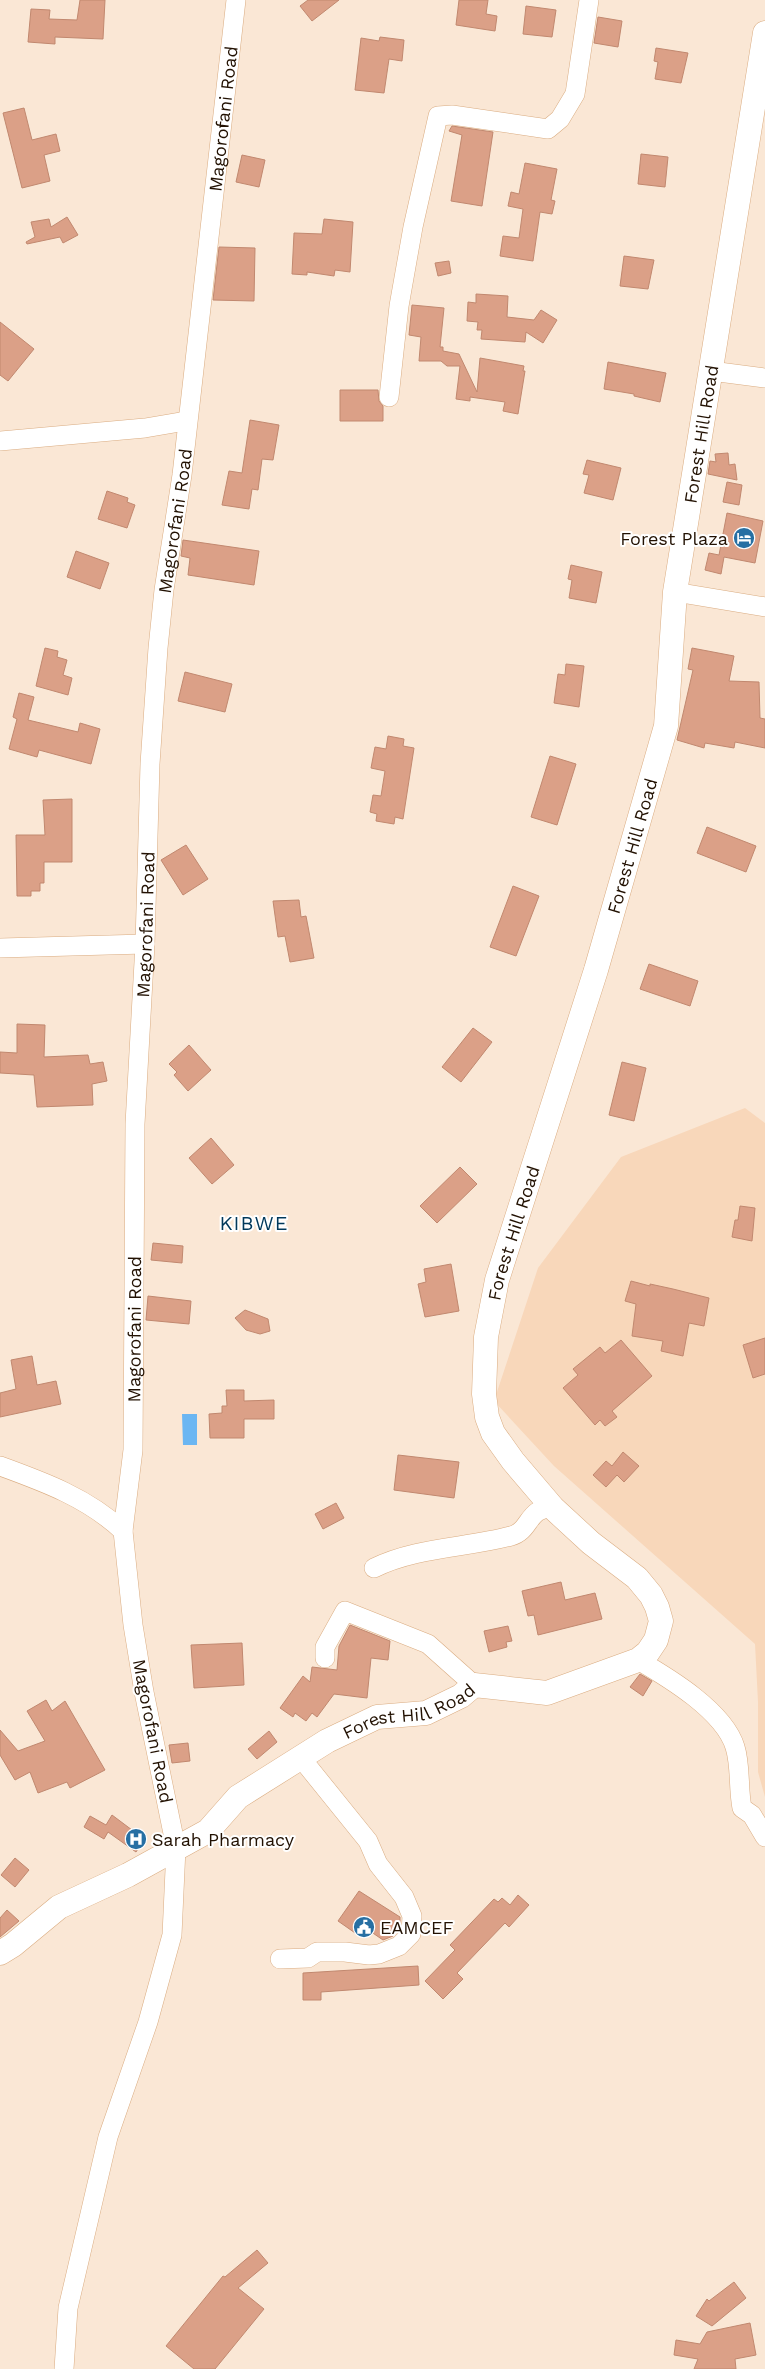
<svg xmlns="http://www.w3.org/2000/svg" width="765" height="2369" font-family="'Work Sans',sans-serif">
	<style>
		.built { fill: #f8d7ba }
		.water { fill: #6bb6f2 }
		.building { fill: #dba087; stroke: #c1886f }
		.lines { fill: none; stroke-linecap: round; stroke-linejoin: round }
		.minor-casing { stroke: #daac81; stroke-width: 20 }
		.tertiary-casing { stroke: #daac81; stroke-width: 25 }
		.minor { stroke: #fff; stroke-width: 19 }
		.tertiary { stroke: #fff; stroke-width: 24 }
		.labels { text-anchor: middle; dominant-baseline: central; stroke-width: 4; stroke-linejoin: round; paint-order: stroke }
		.street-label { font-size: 18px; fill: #221102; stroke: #fff }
		.poi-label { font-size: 18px; fill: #221102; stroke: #fff; text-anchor: start }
		.quarter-label { font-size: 20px; letter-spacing: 1px; fill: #01385a; stroke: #fff }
	</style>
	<rect width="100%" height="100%" fill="#fae7d5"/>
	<polygon class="built" points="745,1108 765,1123 765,1797 758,1772 758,1702 755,1644 554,1466 494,1401 538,1268 621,1157"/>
	<polygon class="water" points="182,1414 197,1414 197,1445 183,1445"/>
	<g class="building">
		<polygon points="80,0 105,0 103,39 55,37 55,44 28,42 31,9 50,10 49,19 77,20"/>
		<polygon points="308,0 339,0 312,21 300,6"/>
		<polygon points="459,0 488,0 486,14 497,16 495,31 456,25"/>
		<polygon points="526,6 556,10 552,37 523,34"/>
		<polygon points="598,17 622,21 618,47 594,43"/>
		<polygon points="380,37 404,40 402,61 389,59 384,93 355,90 361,38 379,41"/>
		<polygon points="656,48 688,53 681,83 655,79 658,62 654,61"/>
		<polygon points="24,108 32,140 56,134 60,151 44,155 50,181 22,188 3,113"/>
		<polygon points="452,126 493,132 482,206 451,201 462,135 449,131"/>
		<polygon points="641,154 668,157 665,187 638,184"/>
		<polygon points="242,155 265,160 259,187 236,182"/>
		<polygon points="525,163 557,169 551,200 555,201 552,214 540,212 533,261 500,256 503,236 519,238 523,209 508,206 511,192 519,194"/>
		<polygon points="67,217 78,235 63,243 60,237 27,244 26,242 35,237 31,222 49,219 51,227"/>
		<polygon points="324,219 353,222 350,272 335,270 334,276 307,272 307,275 292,274 294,233 322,234"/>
		<polygon points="219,247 255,248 254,301 213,300"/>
		<polygon points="624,256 654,260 648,289 620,286"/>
		<polygon points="449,261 451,273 438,276 435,263"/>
		<polygon points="476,294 508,296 507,317 534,320 541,310 557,320 543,343 526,332 525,342 481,339 482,330 477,330 478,322 467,321 468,302 476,303"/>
		<polygon points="412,305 444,308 440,347 443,347 443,351 459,354 477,392 480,358 524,366 523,371 525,371 518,414 503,411 505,402 470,397 470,401 456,399 460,366 447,366 441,361 419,361 421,337 409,335"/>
		<polygon points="0,322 34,349 8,381 0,375"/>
		<polygon points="608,362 666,373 660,402 634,396 634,394 604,389"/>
		<polygon points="340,390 378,390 379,401 383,406 383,421 340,421"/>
		<polygon points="250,420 279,425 273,460 262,459 258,490 252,489 249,509 222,505 229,471 242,473"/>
		<polygon points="728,453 729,465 735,464 737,480 708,474 710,461 716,462 715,454"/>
		<polygon points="587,460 621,468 613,500 584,493 589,475 583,474"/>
		<polygon points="727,482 742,485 739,505 723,502"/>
		<polygon points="107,491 128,498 127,502 135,505 127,528 98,519"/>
		<polygon points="727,513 763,521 755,563 724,557 721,574 705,570 709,553 719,555"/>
		<polygon points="183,540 259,551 254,585 188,575 190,558 181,556"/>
		<polygon points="76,551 109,563 100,589 67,577"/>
		<polygon points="571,565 602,572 596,603 569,598 572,580 568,579"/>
		<polygon points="45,648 58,651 57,657 67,660 63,675 72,678 68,695 36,686"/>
		<polygon points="692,648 734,656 729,681 759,682 760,718 765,719 765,748 735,742 734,748 705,743 704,748 677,740 693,670 688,669"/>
		<polygon points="566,664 584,666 579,707 554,703 558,674 565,675"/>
		<polygon points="185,672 232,684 225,712 178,701"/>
		<polygon points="19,693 34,697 28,720 78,732 80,723 100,729 91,764 39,750 37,757 9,749 17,719 13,717"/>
		<polygon points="388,736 404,739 403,746 414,748 403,819 395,817 394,824 376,821 377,814 370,812 373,795 381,796 385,771 371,768 375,747 386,749"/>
		<polygon points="550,756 576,764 557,825 531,817"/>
		<polygon points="72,799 72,862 44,862 44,883 40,883 40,891 31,891 31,896 17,896 16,835 45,835 43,800"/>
		<polygon points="707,827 756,846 746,872 697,853"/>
		<polygon points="186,845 208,879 183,895 161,860"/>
		<polygon points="513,886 539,896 516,956 490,947"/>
		<polygon points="299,900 301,917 306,916 314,958 290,962 285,936 278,937 273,901"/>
		<polygon points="649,964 698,981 690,1006 640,989"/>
		<polygon points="17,1024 45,1025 44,1057 88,1055 90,1064 103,1062 107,1081 92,1084 93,1105 37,1107 34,1075 0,1073 0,1052 17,1053"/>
		<polygon points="473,1028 492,1042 461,1082 442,1067"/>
		<polygon points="189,1045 211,1070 188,1091 174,1075 177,1072 169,1064"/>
		<polygon points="622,1062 646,1068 634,1121 609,1115"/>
		<polygon points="211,1138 234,1165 212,1184 189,1158"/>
		<polygon points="460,1167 477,1184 437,1223 420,1206"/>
		<polygon points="740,1206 755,1208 752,1241 732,1237 735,1220 738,1220"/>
		<polygon points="153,1243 183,1246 182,1263 151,1260"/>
		<polygon points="451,1264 459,1311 425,1317 418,1284 426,1282 424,1269"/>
		<polygon points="631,1281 650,1286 650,1284 673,1289 709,1298 704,1326 689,1323 683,1356 661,1351 663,1341 632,1336 636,1304 625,1301"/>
		<polygon points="148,1296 191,1301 189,1324 146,1320"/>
		<polygon points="245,1310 268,1319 270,1331 260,1334 246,1330 235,1318"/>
		<polygon points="765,1338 765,1374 753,1378 743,1345"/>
		<polygon points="621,1340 652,1376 612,1411 617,1417 605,1426 600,1420 595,1425 563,1388 578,1375 573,1369 600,1347 605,1353"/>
		<polygon points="32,1356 37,1385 56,1381 61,1404 0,1417 0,1393 16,1389 11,1360"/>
		<polygon points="226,1390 244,1390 244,1401 274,1400 274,1419 244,1419 244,1438 210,1438 209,1414 222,1413 222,1406 227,1406"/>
		<polygon points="623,1452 639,1466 624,1482 617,1475 606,1487 593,1475 606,1461 612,1466"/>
		<polygon points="398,1455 459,1462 454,1498 394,1490"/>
		<polygon points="336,1503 344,1518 323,1529 315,1514"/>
		<polygon points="561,1582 565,1600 595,1593 602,1619 538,1635 534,1615 528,1616 522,1591"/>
		<polygon points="350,1625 390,1641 388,1660 371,1658 367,1698 334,1694 317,1717 312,1713 306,1721 295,1713 293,1717 280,1708 303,1676 310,1682 312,1667 337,1670 339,1646"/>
		<polygon points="508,1626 512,1641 506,1642 507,1647 489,1652 484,1631"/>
		<polygon points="242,1643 244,1685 194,1688 191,1645"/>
		<polygon points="640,1674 652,1681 643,1696 630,1687"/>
		<polygon points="46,1700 52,1711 65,1701 105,1770 70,1788 67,1782 38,1793 30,1772 15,1780 0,1755 0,1730 18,1751 45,1741 27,1711"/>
		<polygon points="269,1731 277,1742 257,1759 248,1749"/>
		<polygon points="188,1743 190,1761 172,1763 169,1745"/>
		<polygon points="112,1815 144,1839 136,1852 108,1832 104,1839 84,1827 90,1816 106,1825"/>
		<polygon points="15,1858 29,1870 15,1887 1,1875"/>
		<polygon points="359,1891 400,1917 400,1926 393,1936 383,1940 364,1927 358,1935 338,1921"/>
		<polygon points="518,1895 529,1905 509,1927 505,1923 457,1973 463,1979 443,1999 425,1981 455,1950 450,1945 494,1899 498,1902 502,1898 510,1905"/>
		<polygon points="7,1910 19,1921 0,1937 0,1918"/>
		<polygon points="418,1966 419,1985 321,1992 321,2000 303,2000 303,1973"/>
		<polygon points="257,2250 268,2263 238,2288 264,2309 215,2369 194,2369 166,2346 223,2276 225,2277"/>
		<polygon points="734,2282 746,2298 712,2326 696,2316 707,2299 709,2301"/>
		<polygon points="750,2323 756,2355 735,2359 736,2369 694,2369 698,2359 674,2355 676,2340 700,2344 707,2332"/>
	</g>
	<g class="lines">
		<g class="minor-casing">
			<g id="minor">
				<polyline points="711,371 765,378"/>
				<polyline points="389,397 399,306 413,227 438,116 452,115 548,129 560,119 575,94 589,0"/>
				<polyline points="0,441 145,428 186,421"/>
				<polyline points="675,592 765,607"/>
				<polyline points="0,948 145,944"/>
				<path d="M0,1466c44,16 88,32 123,65"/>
				<path d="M374,1568c42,-21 93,-20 137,-32 20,-5 16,-29 42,-28"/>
				<polyline points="325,1658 325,1647 345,1611 428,1644 474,1685"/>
				<path d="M638,1660c31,18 86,51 97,87 6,19 3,41 7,61l10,7 13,22"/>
				<polyline points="280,1959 308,1958 317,1952 345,1952 369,1955 379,1954 399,1946 411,1934 412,1916 404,1897 378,1864 368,1841 301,1758"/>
				<path id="s1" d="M64,2369l4,-61 40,-171 40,-115 24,-87 4,-87 -32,-156 -11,-67 -10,-94 10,-81 2,-326 10,-180 5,-180 8,-116 6,-58 18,-115 54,-475"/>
			</g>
		</g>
		<g class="tertiary-casing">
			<g id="tertiary">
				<path id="s2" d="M0,1953l13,-8 46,-38 69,-32 80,-44 30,-34 89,-56 50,-24 49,-4 35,-17 13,-11 73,8 91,-33 10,-8 8,-12 5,-19 -4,-14 -6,-12 -14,-17 -46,-35 -38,-35 -40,-47 -20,-28 -6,-16 -3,-23 2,-57 11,-57 99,-310 70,-244 9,-134 90,-559"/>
			</g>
		</g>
		<use href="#minor" class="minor"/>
		<use href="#tertiary" class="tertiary"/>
	</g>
	<defs>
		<g id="hotel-disc" transform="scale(1.125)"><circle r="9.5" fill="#276fa3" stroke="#fff"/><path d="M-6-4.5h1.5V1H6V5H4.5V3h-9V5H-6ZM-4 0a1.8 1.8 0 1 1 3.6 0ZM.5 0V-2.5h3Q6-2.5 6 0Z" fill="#fff"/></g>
		<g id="hospital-disc" transform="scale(1.125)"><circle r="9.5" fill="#276fa3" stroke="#fff"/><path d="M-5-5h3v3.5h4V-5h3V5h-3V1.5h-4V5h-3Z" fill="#fff"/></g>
		<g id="civic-disc" transform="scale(1.125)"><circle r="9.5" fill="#276fa3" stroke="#fff"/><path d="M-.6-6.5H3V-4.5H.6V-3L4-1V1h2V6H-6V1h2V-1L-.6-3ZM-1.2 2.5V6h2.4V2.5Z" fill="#fff"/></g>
	</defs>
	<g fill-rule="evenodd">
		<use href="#hotel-disc" x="744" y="538"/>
		<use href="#hospital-disc" x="136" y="1839"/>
		<use href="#civic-disc" x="364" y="1927"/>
	</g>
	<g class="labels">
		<g class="street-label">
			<text stroke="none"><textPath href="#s1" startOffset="2275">Magorofani Road</textPath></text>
			<text stroke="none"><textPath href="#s2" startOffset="2055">Forest Hill Road</textPath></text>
			<text stroke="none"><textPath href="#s1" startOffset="1870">Magorofani Road</textPath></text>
			<text stroke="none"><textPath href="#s2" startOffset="1636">Forest Hill Road</textPath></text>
			<text stroke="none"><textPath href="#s1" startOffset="1465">Magorofani Road</textPath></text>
			<text stroke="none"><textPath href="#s2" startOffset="1231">Forest Hill Road</textPath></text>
			<text stroke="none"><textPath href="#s1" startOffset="1060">Magorofani Road</textPath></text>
			<text stroke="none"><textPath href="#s2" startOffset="481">Forest Hill Road</textPath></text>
			<text transform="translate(153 1731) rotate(79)">Magorofani Road</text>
		</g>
		<g class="poi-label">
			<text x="728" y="538" text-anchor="end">Forest Plaza</text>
			<text x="152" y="1839">Sarah Pharmacy</text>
			<text x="380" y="1927">EAMCEF</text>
		</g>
		<g class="quarter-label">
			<text x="254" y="1223">KIBWE</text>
		</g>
	</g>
</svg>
